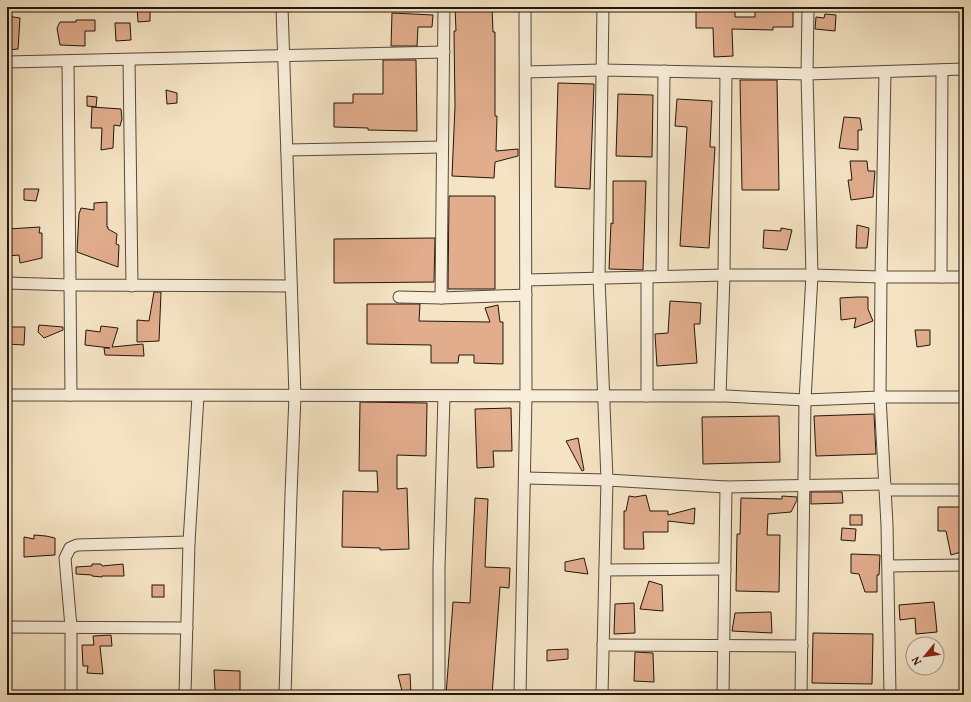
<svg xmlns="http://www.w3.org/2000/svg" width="971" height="702" font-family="Vollkorn,serif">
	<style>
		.building { fill: #e2ad8d; stroke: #22150c }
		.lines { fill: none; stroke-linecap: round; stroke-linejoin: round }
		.street-casing { stroke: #57493a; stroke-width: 13 }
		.street { stroke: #f8edd9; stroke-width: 11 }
	</style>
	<rect width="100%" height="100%" fill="#f5e4c4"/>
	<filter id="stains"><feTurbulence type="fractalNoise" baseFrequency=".005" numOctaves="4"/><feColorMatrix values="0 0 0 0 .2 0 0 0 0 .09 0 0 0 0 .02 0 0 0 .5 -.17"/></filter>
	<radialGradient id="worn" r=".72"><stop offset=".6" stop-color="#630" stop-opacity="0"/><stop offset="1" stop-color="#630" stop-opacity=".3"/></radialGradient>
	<g class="building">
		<polygon points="137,7 150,7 150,21 138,22"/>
		<polygon points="455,7 492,7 493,32 495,32 495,116 497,116 496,151 518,149 518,156 495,162 494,178 452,176 455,106 454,31 456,31"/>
		<polygon points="696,7 735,7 735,17 755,17 755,7 793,7 793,27 773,27 773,30 732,29 733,56 714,57 713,28 696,28"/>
		<polygon points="392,13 433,15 432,27 418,27 417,46 391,46"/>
		<polygon points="825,14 836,15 835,31 815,29 816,17 824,18"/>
		<polygon points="7,16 20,18 18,49 7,50"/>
		<polygon points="76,20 95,20 95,31 85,31 85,46 60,45 57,28 60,22 76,22"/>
		<polygon points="115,23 130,23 131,40 116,41"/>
		<polygon points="383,60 416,60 417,131 368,130 368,128 334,127 334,103 353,103 353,94 383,94"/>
		<polygon points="740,80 777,80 779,190 742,190"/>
		<polygon points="558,83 594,84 590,189 555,187"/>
		<polygon points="166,90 177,93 177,103 167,104"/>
		<polygon points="618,94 653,95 652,157 616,156"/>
		<polygon points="87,96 97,97 96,107 87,106"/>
		<polygon points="677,99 712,101 710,147 715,147 709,248 680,246 687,127 675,126"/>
		<polygon points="92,107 121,109 122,119 120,126 114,125 113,148 101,150 102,128 91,128"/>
		<polygon points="844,117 860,118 862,130 858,130 858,150 839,148"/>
		<polygon points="850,161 867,161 868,171 875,171 873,197 851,200 848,180 852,180"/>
		<polygon points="613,181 646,181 643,270 609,269 611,223 613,224"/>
		<polygon points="24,189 39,189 36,201 24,200"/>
		<polygon points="449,196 495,196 495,289 448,289"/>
		<polygon points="107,202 107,227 108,227 108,229 117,234 116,244 119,245 118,267 77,252 79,214 81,208 94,210 94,203"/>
		<polygon points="857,225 869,228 867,248 856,248"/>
		<polygon points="40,227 39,233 42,233 42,258 20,263 19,255 7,256 8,229"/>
		<polygon points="781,228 792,230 787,250 763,248 764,230 781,231"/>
		<polygon points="435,238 434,282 334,283 334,239"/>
		<polygon points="154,292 161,292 159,341 137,342 137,320 149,321"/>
		<polygon points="857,297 868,297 868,309 873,321 854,328 856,318 841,320 840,298"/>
		<polygon points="670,301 701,303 700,324 694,324 697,363 657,366 655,334 668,333"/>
		<polygon points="367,304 420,304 419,321 490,322 485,308 498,305 500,322 503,322 503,364 474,363 474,355 459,355 458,363 431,363 431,345 367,344"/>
		<polygon points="39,325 63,327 63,330 44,338 38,332"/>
		<polygon points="101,326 118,328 112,347 143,344 144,356 105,355 104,348 110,348 85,345 86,330 100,332"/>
		<polygon points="7,327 25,327 24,345 7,344"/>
		<polygon points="915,330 930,330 930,345 917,347"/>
		<polygon points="360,402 427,403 426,456 397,455 397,489 407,488 409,549 380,550 380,548 342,547 343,491 378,492 377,471 359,471"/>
		<polygon points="511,408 512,451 493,451 494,467 477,468 475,409"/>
		<polygon points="874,414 876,454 816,456 814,416"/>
		<polygon points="779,416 780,462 703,464 702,417"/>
		<polygon points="578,438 584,470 582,471 566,441"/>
		<polygon points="811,492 842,492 843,503 811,504"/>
		<polygon points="646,495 650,511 668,511 668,515 695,508 694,524 668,521 668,532 643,532 644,549 624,549 624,511 626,511 629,496 635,497"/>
		<polygon points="782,496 797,497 797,500 791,512 768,514 767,535 780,535 779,592 736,591 737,534 740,534 741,498 782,499"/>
		<polygon points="475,498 488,499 485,567 510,568 509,588 500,587 492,695 446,695 453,602 470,603"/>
		<polygon points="938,507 964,507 964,551 951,555 946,531 938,531"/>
		<rect x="850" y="515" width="12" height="10"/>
		<polygon points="842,528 856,529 855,541 841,540"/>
		<polygon points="34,535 46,536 55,538 55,555 24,557 24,537 34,539"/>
		<polygon points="851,554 880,555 879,575 877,575 877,592 865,592 859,574 851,573"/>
		<polygon points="584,558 588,574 565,571 565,562"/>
		<polygon points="92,564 101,564 102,566 123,564 124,576 102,576 102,577 92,576 92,575 76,574 76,567 92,566"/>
		<polygon points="649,581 662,585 663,611 640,609"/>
		<rect x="152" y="585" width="12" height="12"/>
		<polygon points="934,602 937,632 916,634 915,618 900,620 899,605"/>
		<polygon points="634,603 635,633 614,634 615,604"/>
		<polygon points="771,612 772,633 732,631 735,613"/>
		<polygon points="813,633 873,634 872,684 812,683"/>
		<polygon points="111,635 112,646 100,646 103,674 87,673 88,666 83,666 82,645 94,645 93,636"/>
		<polygon points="568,649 568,659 547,661 547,650"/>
		<polygon points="635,652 653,653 654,682 634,681"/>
		<polygon points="214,670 240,671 240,691 215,691"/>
		<polygon points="410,674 411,695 403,695 398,675"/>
	</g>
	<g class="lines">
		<g class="street-casing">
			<g id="street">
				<polyline points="282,7 295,396 291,494 285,695"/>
				<polyline points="129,60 132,286"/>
				<polyline points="68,61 71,395"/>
				<polyline points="7,62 444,52"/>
				<polyline points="526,72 602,70 807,74 964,69"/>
				<polyline points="885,72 881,277 880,397 887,525 890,695"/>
				<polyline points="287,150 442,147"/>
				<polyline points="662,276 664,71"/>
				<polyline points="647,277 647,396"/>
				<polyline points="941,277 942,70"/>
				<polyline points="526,280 724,275 812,275 881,277 964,277"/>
				<polyline points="7,283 70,285 291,286"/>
				<polyline points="399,297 441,298 526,295"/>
				<polyline points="441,298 444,7"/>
				<polyline points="7,395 726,396 805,400 880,397 964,397"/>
				<polyline points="720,396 724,275 726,73"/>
				<polyline points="525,478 607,480 726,487 885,484"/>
				<polyline points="885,490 964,490"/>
				<polyline points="888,566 964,565"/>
				<polyline points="605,570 725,569"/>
				<polyline points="7,627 187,628"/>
				<polyline points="603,645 802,646"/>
				<polyline points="71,695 71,627 65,558 70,548 77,545 189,542"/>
				<polyline points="185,695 189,542 198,396"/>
				<polyline points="439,695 439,567 444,396"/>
				<polyline points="520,695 526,396 525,7"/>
				<polyline points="602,695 607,480 599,278 603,7"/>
				<polyline points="723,695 726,487"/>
				<polyline points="801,695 805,400 812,275 807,74 808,7"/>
			</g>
		</g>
		<use href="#street" class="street"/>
	</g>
	<rect width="971" height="702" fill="none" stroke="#f5e4c4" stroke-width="24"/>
	<rect x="8" y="8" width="955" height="686" fill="none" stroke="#22150c" stroke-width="2"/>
	<rect x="12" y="12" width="947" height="678" fill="none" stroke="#22150c"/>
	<g transform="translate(925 656) rotate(241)"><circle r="19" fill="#f8edd9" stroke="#a29787"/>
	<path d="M0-3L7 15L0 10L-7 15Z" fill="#8f2418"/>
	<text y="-6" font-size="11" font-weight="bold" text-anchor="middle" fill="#22150c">N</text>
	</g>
	<rect width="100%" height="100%" filter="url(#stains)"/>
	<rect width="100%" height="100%" fill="url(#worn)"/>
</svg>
